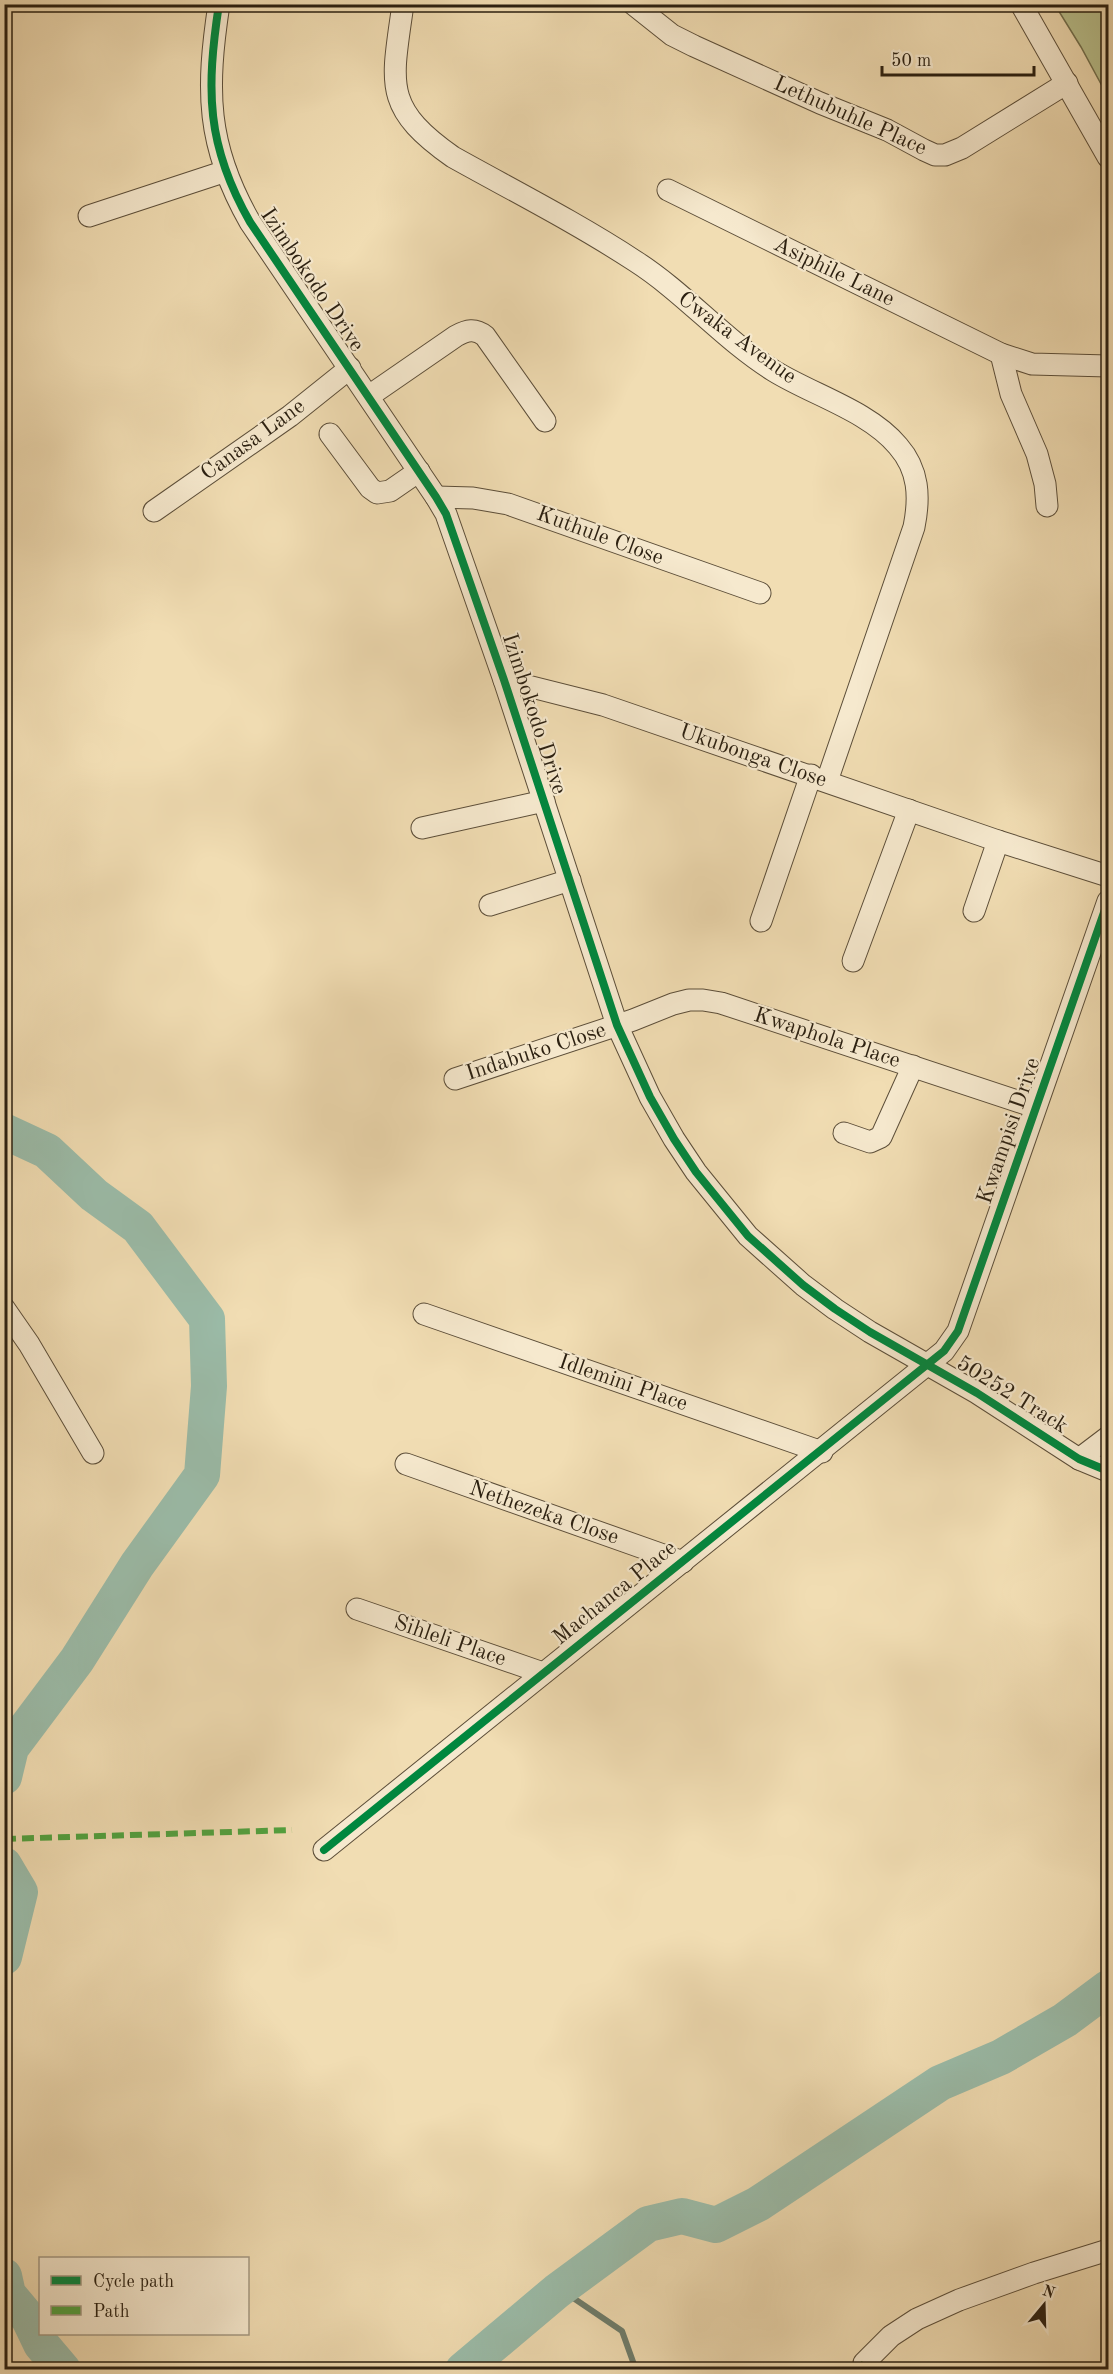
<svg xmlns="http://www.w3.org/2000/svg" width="1113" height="2374" font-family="'Old Standard TT',serif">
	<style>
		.green { fill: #b9c18d; stroke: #72704e; stroke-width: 1.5 }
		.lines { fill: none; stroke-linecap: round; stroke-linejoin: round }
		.stream { stroke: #6e7d6c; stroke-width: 6 }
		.river { stroke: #9bbca9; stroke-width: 36 }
		.minor-casing { stroke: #5c4e39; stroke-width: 23 }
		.minor { stroke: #f6e9ce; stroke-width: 21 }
		.quiet { stroke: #51a23f; stroke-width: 6; stroke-dasharray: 12 6; stroke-linecap: butt }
		.cycleway-casing { stroke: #f6e9ce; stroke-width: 11 }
		.cycleway { stroke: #00873e; stroke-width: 8 }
		.labels { text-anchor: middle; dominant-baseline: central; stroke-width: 4.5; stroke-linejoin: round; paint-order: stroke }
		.street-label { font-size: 22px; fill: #2a1f10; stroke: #f6e9ce }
	</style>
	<rect width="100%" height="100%" fill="#f1ddb3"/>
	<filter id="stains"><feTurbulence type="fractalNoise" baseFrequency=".00333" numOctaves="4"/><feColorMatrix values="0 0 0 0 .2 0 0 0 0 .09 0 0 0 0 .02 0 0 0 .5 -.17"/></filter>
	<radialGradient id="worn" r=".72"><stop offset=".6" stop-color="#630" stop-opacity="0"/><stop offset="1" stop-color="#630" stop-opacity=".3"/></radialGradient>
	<polygon class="green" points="1055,5 1108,5 1108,97 1081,47"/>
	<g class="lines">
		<g class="stream">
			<polyline points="560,2289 622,2331 636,2370"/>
			<polyline points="4,2315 29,2319"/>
		</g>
		<g class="river">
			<polyline points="4,1131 47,1151 94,1195 138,1227 207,1319 209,1386 202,1475 137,1565 77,1660 11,1748 4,1777"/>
			<polyline points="4,1865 20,1892 4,1957"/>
			<polyline points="4,2276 8,2294 29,2319 41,2344 63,2370"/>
			<polyline points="463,2370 557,2291 648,2224 682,2216 716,2225 758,2204 940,2083 1001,2057 1065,2020 1108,1988"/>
		</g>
		<g class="minor-casing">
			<g id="minor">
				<path d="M219,4c-13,86 -13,141 31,218l186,275 10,17 58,166 113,345 33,72 24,42 22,33 52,64 55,49 32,24 35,23 107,61 102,66 29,12"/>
				<path d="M403,4c-11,80 -21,103 50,153 61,34 124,66 182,104 50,32 89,79 139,110 39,24 95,40 124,75 21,24 22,51 16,81l-87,254"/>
				<polyline points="633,4 672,35 694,46 820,103 887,130 924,150 935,155 945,155 962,148 1067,83"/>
				<polyline points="1021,4 1108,157"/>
				<polyline points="668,190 1001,354 1032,364 1108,366"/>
				<polyline points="89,216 226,171"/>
				<polyline points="1001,354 1011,394 1037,454 1045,484 1047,506"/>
				<path d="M369,396l87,-60c11,-6 19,-8 29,0l60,85"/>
				<polyline points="330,434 370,488 377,493 390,491 419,471"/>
				<polyline points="436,497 473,498 508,504 760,593"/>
				<polyline points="154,511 290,416 350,368"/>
				<polyline points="504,680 603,705 998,841 1108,876"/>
				<polyline points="422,828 544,801"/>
				<polyline points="490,905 570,880"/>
				<polyline points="974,911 998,841"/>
				<polyline points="761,921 811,775"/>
				<polyline points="853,961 909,810"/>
				<polyline points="455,1079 633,1020 673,1004 689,1000 703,1000 721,1003 1035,1107"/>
				<polyline points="844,1133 870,1142 881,1137 913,1066"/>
				<polyline points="4,1308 29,1344 93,1453"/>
				<polyline points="424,1314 822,1452"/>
				<polyline points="1079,1459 1108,1437"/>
				<polyline points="406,1464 683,1562"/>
				<polyline points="357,1609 543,1673"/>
				<polyline points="324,1850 944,1351 958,1331 1108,901"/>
				<polyline points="864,2363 891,2336 917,2319 959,2300 1034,2273 1108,2250"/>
			</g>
		</g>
		<use href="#minor" class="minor"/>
		<g class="quiet">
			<polyline points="4,1839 292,1830"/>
			<polyline points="858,2370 864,2363"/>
		</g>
		<g class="cycleway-casing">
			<g id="cycleway">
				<path d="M219,4c-13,86 -13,141 31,218l186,275 10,17 58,166 113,345 33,72 24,42 22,33 52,64 55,49 32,24 35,23 107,61 102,66 29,12"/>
				<polyline points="324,1850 944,1351 958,1331 1108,901"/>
			</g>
		</g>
		<use href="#cycleway" class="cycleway"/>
	</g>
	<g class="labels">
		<g class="street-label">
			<text transform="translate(850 116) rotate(24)">Lethubuhle Place</text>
			<text transform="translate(834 272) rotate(26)">Asiphile Lane</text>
			<text transform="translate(312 280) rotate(56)">Izimbokodo Drive</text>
			<text transform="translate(737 338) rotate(36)">Cwaka Avenue</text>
			<text transform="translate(253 440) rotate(-36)">Canasa Lane</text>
			<text transform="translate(600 536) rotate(20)">Kuthule Close</text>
			<text transform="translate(534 714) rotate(72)">Izimbokodo Drive</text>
			<text transform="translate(753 756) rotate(19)">Ukubonga Close</text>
			<text transform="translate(827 1038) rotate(18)">Kwaphola Place</text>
			<text transform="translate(536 1052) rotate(-18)">Indabuko Close</text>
			<text transform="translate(1009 1131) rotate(-71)">Kwampisi Drive</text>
			<text transform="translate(623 1383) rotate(19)">Idlemini Place</text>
			<text transform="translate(1012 1395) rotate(32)">50252 Track</text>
			<text transform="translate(544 1513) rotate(19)">Nethezeka Close</text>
			<text transform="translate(615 1593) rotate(-39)">Machanca Place</text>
			<text transform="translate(450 1641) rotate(19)">Sihleli Place</text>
		</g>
	</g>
	<rect width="1113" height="2374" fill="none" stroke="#f1ddb3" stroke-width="24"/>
	<rect x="6" y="6" width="1101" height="2362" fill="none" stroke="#2a1f10" stroke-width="3"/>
	<rect x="12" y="12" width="1089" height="2350" fill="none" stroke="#2a1f10" stroke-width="1.5"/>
	<rect x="39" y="2257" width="210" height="78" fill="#f6e9ce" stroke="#a49882" stroke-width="1.5"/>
	<rect x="51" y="2276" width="30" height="9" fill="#00873e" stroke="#a49882" stroke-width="1.5"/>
	<text x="93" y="2287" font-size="18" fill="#2a1f10">Cycle path</text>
	<rect x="51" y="2306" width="30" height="9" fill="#51a23f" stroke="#a49882" stroke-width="1.5"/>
	<text x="93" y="2317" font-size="18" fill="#2a1f10">Path</text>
	<g transform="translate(1044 2305) rotate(19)" stroke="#f6e9ce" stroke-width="4.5" paint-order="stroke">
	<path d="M0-4.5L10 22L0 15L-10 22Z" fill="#2a1f10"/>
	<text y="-9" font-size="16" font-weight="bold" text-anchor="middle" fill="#2a1f10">N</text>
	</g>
	<path d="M882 66v9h152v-9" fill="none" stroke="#2a1f10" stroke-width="3"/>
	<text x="891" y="66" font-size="18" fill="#2a1f10" stroke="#f6e9ce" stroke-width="4.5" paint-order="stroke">50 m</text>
	<rect width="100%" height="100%" filter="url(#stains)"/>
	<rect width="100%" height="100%" fill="url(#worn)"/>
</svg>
